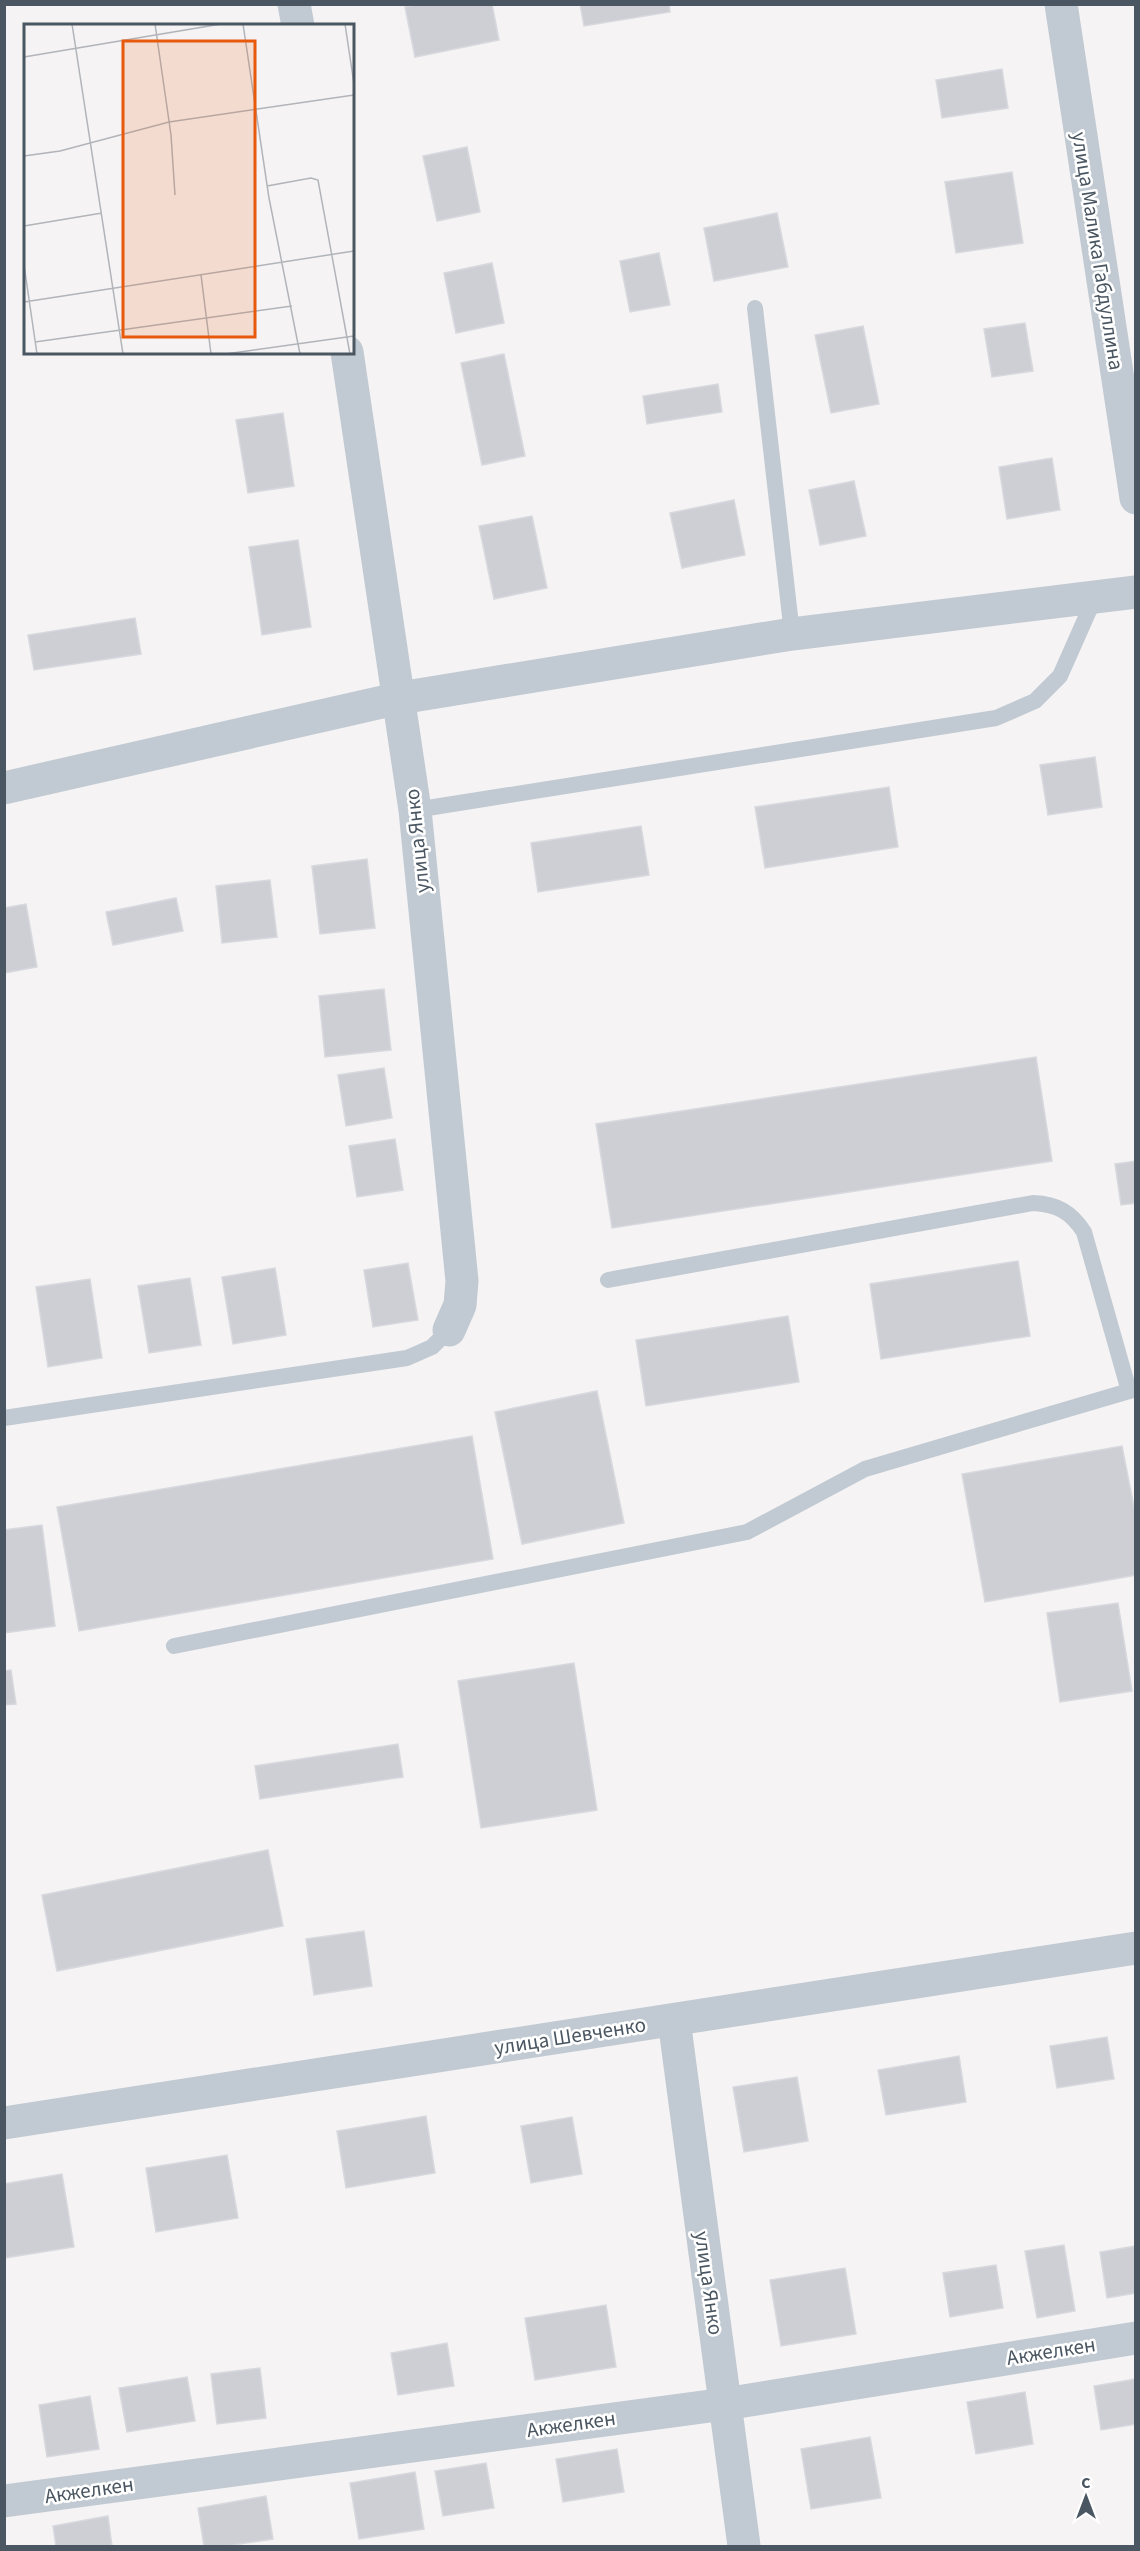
<svg xmlns="http://www.w3.org/2000/svg" width="1140" height="2551" font-family="'Source Sans 3',sans-serif">
	<style>
		.building { fill: #cdcfd5; stroke: #d7d9de; stroke-width: 1.5 }
		.lines { fill: none; stroke-linecap: round; stroke-linejoin: round }
		.service { stroke: #c1cad2; stroke-width: 16 }
		.minor { stroke: #c1cad2; stroke-width: 33 }
		.labels { text-anchor: middle; dominant-baseline: central; stroke-width: 5; stroke-linejoin: round; paint-order: stroke }
		.street-label { font-size: 21px; fill: #4a5661; stroke: #fff }
		.inset-road { fill: none; stroke: #b1b4b9; stroke-width: 1.5 }
		.view { fill: #e8590c; fill-opacity: 0.15; stroke: #e8590c; stroke-width: 3 }
		.inset-edge { fill: none; stroke: #4a5661; stroke-width: 3 }
	</style>
	<rect width="100%" height="100%" fill="#f5f3f3"/>
	<g class="building">
		<polygon points="419,4 492,4 499,40 415,57 405,7"/>
		<polygon points="580,4 669,4 670,12 584,26"/>
		<polygon points="1002,69 1008,108 942,118 936,80"/>
		<polygon points="467,147 480,212 437,221 423,156"/>
		<polygon points="1012,172 1023,243 956,253 945,182"/>
		<polygon points="777,213 788,267 714,281 704,228"/>
		<polygon points="659,253 670,305 630,312 620,261"/>
		<polygon points="492,263 504,323 456,333 444,273"/>
		<polygon points="1025,323 1033,371 992,377 984,329"/>
		<polygon points="863,326 879,404 831,413 815,335"/>
		<polygon points="504,354 525,456 482,465 461,363"/>
		<polygon points="718,384 722,412 647,424 643,396"/>
		<polygon points="283,413 294,486 248,493 236,420"/>
		<polygon points="1052,458 1060,510 1007,519 999,467"/>
		<polygon points="854,481 866,536 820,545 809,490"/>
		<polygon points="734,500 745,555 682,568 670,513"/>
		<polygon points="532,516 547,588 494,599 479,526"/>
		<polygon points="298,540 311,627 262,635 249,547"/>
		<polygon points="135,618 141,654 34,670 28,635"/>
		<polygon points="1095,757 1102,807 1048,815 1040,765"/>
		<polygon points="889,787 898,847 765,868 755,807"/>
		<polygon points="641,826 649,875 538,892 531,843"/>
		<polygon points="367,859 375,928 320,934 312,866"/>
		<polygon points="270,880 277,937 222,943 216,886"/>
		<polygon points="176,898 183,931 113,945 106,912"/>
		<polygon points="26,904 37,967 4,973 4,908"/>
		<polygon points="384,989 391,1050 325,1057 319,996"/>
		<polygon points="1036,1057 1052,1161 612,1228 596,1124"/>
		<polygon points="384,1068 392,1118 346,1126 338,1075"/>
		<polygon points="395,1139 403,1190 357,1197 349,1146"/>
		<polygon points="1136,1161 1136,1203 1121,1205 1115,1164"/>
		<polygon points="1018,1261 1030,1336 881,1359 870,1284"/>
		<polygon points="408,1263 418,1320 373,1327 364,1270"/>
		<polygon points="275,1268 286,1335 233,1344 222,1277"/>
		<polygon points="190,1278 201,1345 149,1353 138,1286"/>
		<polygon points="90,1279 102,1358 48,1367 36,1287"/>
		<polygon points="788,1316 799,1382 646,1406 636,1340"/>
		<polygon points="597,1391 624,1523 522,1544 495,1412"/>
		<polygon points="472,1436 493,1559 79,1631 57,1507"/>
		<polygon points="1122,1446 1136,1517 1136,1575 985,1602 962,1474"/>
		<polygon points="42,1525 55,1626 4,1633 4,1530"/>
		<polygon points="1118,1603 1132,1691 1060,1702 1047,1613"/>
		<polygon points="574,1663 597,1810 481,1828 458,1681"/>
		<polygon points="11,1670 16,1704 4,1705 4,1671"/>
		<polygon points="398,1744 403,1777 260,1799 255,1766"/>
		<polygon points="268,1850 283,1926 57,1971 42,1895"/>
		<polygon points="364,1931 372,1986 314,1995 306,1939"/>
		<polygon points="1107,2037 1114,2079 1057,2088 1050,2046"/>
		<polygon points="959,2056 966,2102 886,2115 878,2070"/>
		<polygon points="797,2077 808,2141 744,2152 733,2087"/>
		<polygon points="426,2116 435,2173 346,2188 337,2131"/>
		<polygon points="572,2117 582,2174 531,2183 521,2126"/>
		<polygon points="227,2155 238,2218 156,2232 146,2168"/>
		<polygon points="62,2174 74,2247 4,2258 4,2184"/>
		<polygon points="1064,2245 1075,2311 1037,2318 1025,2251"/>
		<polygon points="1136,2246 1136,2293 1107,2298 1100,2252"/>
		<polygon points="996,2265 1003,2308 950,2317 943,2273"/>
		<polygon points="845,2268 856,2334 781,2346 770,2280"/>
		<polygon points="606,2305 616,2367 535,2380 525,2318"/>
		<polygon points="447,2343 454,2386 398,2395 391,2353"/>
		<polygon points="260,2368 266,2418 217,2424 211,2374"/>
		<polygon points="187,2377 195,2421 127,2432 119,2388"/>
		<polygon points="1136,2379 1136,2424 1101,2430 1094,2386"/>
		<polygon points="1025,2392 1033,2444 976,2454 967,2402"/>
		<polygon points="90,2396 99,2449 47,2457 39,2405"/>
		<polygon points="870,2437 881,2498 811,2509 801,2449"/>
		<polygon points="617,2449 624,2492 563,2502 556,2459"/>
		<polygon points="486,2463 494,2508 443,2516 435,2471"/>
		<polygon points="415,2472 424,2529 359,2539 350,2483"/>
		<polygon points="266,2496 273,2539 227,2546 204,2546 198,2508"/>
		<polygon points="108,2516 112,2546 56,2546 53,2526"/>
	</g>
	<g class="lines">
		<g class="service">
			<polyline points="755,308 792,634"/>
			<polyline points="415,810 996,718 1035,701 1060,676 1095,597"/>
			<path d="M608,1280l425,-77c24,1 38,9 51,29l45,159"/>
			<polyline points="4,1418 407,1358 432,1347 449,1330"/>
			<polyline points="174,1646 747,1532 865,1469 1136,1389"/>
		</g>
		<g class="minor">
			<polyline points="294,4 298,26"/>
			<polyline points="1061,4 1136,498"/>
			<polyline points="347,352 415,810 462,1281 460,1305 449,1330"/>
			<polyline points="4,788 400,698 792,634 1136,592"/>
			<polyline points="674,2020 744,2546"/>
			<polyline points="4,2123 1136,1948"/>
			<polyline points="4,2501 725,2404 1136,2338"/>
		</g>
	</g>
	<g class="labels">
		<g class="street-label">
			<text transform="translate(1098 251) rotate(81)">улица Малика Габдуллина</text>
			<text transform="translate(417 841) rotate(-96)">улица Янко</text>
			<text transform="translate(570 2036) rotate(-9)">улица Шевченко</text>
			<text transform="translate(709 2283) rotate(82)">улица Янко</text>
			<text transform="translate(1051 2351) rotate(-9)">Акжелкен</text>
			<text transform="translate(571 2424) rotate(-8)">Акжелкен</text>
			<text transform="translate(89 2490) rotate(-8)">Акжелкен</text>
		</g>
	</g>
	<g transform="translate(24 24)">
		<rect width="330" height="330" fill="#f5f3f3"/>
		<path class="inset-road" d="M48,0l51,330M131,0l16,111 4,60M219,0l26,174 31,156M321,0l9,60M0,33l197,-33M0,132l36,-5 109,-29 185,-27M243,162l44,-8 7,2 32,174M0,202l78,-13M0,241l13,89M177,251l10,79M0,278l330,-51M11,318l257,-36M201,330l129,-18"/>
		<path class="view" d="M99,17h132v296h-132z"/>
		<rect width="330" height="330" class="inset-edge"/>
	</g>
	<rect width="1140" height="2551" fill="none" stroke="#4a5661" stroke-width="12"/>
	<g transform="translate(1086 2497)" stroke="#ffffff" stroke-width="4.5" paint-order="stroke">
	<path d="M0-4.5L10 22L0 15L-10 22Z" fill="#4a5661"/>
	<text y="-9" font-size="16" font-weight="bold" text-anchor="middle" fill="#4a5661">С</text>
	</g>
</svg>
